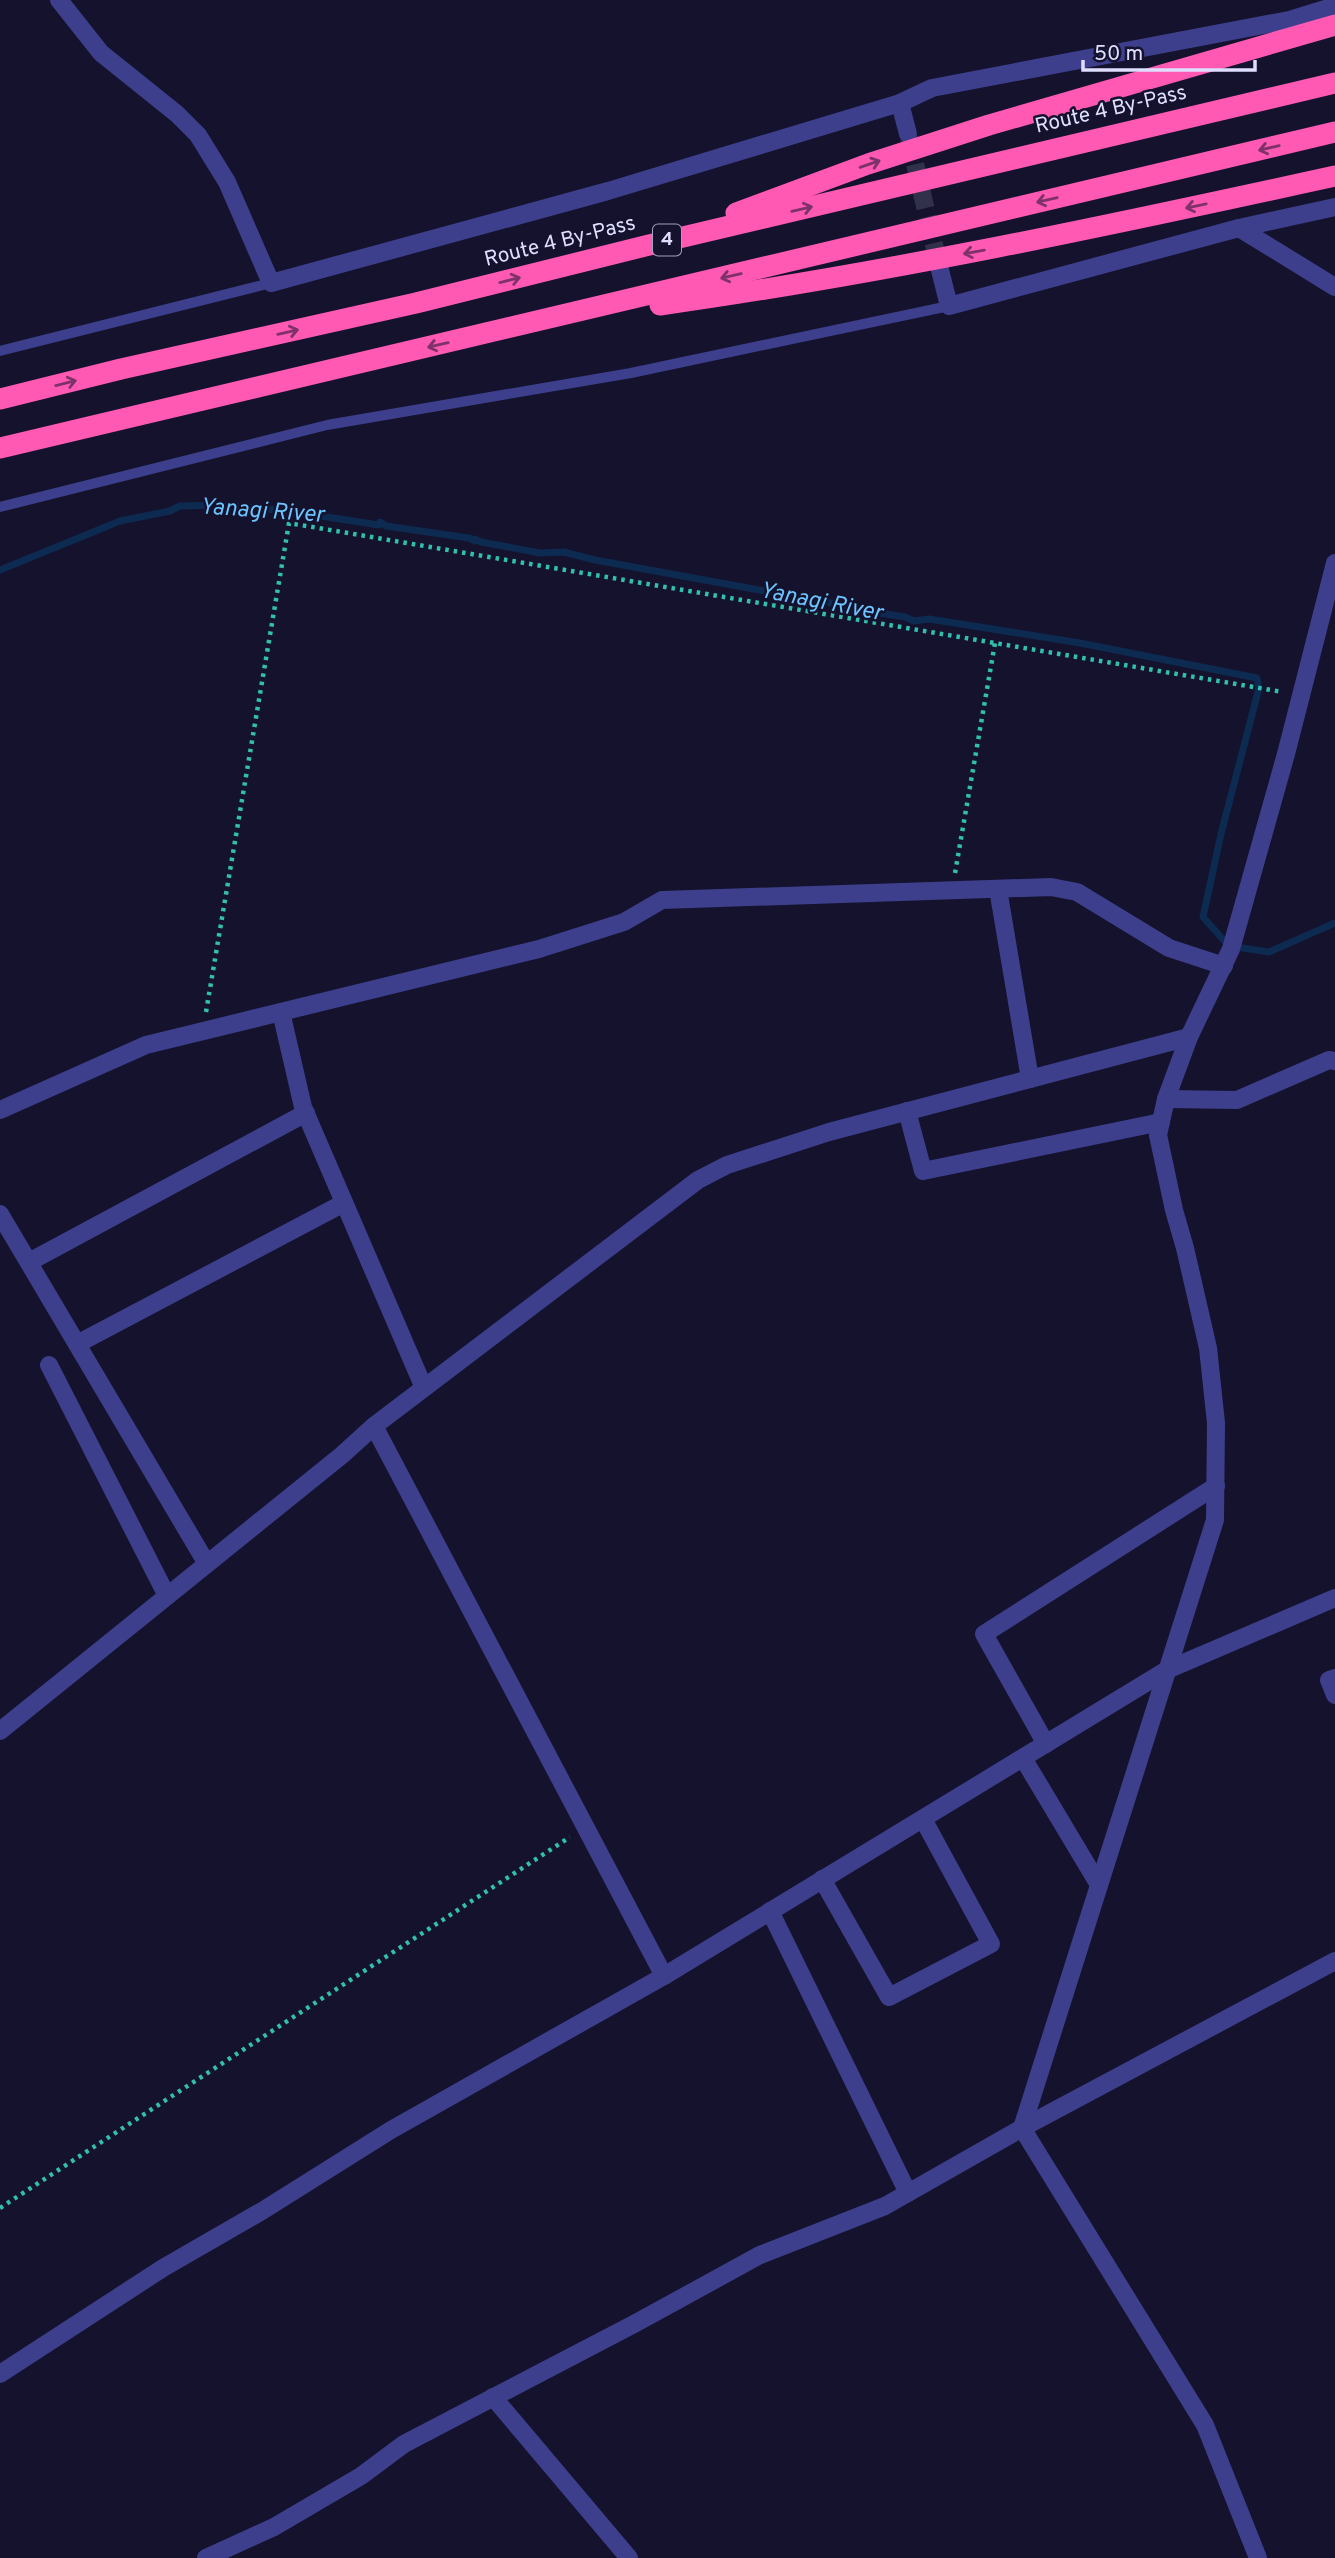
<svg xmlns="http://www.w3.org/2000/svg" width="1335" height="2558" font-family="Overpass,sans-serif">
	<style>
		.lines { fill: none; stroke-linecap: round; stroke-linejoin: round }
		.stream { stroke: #0d2a51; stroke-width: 7 }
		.street-tunnel { stroke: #32314c; stroke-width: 18; stroke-dasharray: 18 9; stroke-linecap: butt }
		.path { stroke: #31c0ae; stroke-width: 4.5; stroke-dasharray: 3.5 5; stroke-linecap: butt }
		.lane { stroke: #3d3f8c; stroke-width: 10 }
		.street { stroke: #3d3f8c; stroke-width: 18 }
		.highway { stroke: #ff59b4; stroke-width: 21 }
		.oneway { stroke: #7e326a }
		.labels { text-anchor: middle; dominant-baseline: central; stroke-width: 5; stroke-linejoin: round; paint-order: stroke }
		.shield { fill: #14122d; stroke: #a2a1c0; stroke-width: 2 }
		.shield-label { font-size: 19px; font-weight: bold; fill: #dfdeff }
		.street-label { font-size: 21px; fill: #dfdeff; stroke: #14122d }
		.water-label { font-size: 23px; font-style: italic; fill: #6cc5ff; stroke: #14122d }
	</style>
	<rect width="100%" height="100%" fill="#14122d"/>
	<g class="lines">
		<polyline class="stream" points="0,570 120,521 170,511 180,506 221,505 288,511 379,525 380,522 386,526 469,538 475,541 475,539 481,542 540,553 564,552 595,560 836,604 842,607 905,617 914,621 929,619 1080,643 1257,678 1259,688 1221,834 1203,917 1229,946 1269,952 1335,923"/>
		<polyline class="street-tunnel" points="909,138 940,270"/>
		<g class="path">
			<polyline points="955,873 995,643"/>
			<polyline points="206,1012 289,523 1283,692"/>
			<polyline points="0,2208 570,1837"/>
		</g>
		<g class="lane">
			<polyline points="0,351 271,283"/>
			<polyline points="0,507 327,425 631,373 949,306"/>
		</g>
		<g class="street">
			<polyline points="59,0 101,53 177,114 198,135 227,182 271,283 608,191 900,103 932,88 1289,20 1335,6"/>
			<polyline points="900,103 908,134"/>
			<polyline points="1239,228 1335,287"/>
			<polyline points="940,270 949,306 1239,228 1335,207"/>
			<polyline points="998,889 1030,1079"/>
			<polyline points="281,1012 303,1107 424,1388"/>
			<polyline points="1166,1099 1237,1100 1329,1060 1335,1061"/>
			<polyline points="0,1110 146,1045 539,949 624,922 662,900 1051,887 1077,892 1169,948 1224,966"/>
			<polyline points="907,1111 923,1171 1161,1122"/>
			<polyline points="0,1214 207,1564"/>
			<polyline points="29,1262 306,1113"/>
			<polyline points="77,1344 344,1203"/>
			<polyline points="49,1365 167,1596"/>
			<polyline points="374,1426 664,1976"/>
			<polyline points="1335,1678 1329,1680 1335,1695"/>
			<polyline points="0,1731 342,1455 374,1426 698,1180 727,1165 829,1132 1189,1037"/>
			<polyline points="1046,1744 984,1634 1216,1486"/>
			<polyline points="1023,1758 1099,1885"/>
			<polyline points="822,1879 889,1997 991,1944 923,1819"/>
			<polyline points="770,1911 908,2193"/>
			<polyline points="0,2374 163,2268 262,2211 391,2130 664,1976 1167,1670 1335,1598"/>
			<polyline points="493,2397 629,2558"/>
			<polyline points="206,2558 274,2527 361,2476 404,2444 634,2324 760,2255 885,2206 1022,2128 1335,1961"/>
			<polyline points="1258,2558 1205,2425 1022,2128 1215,1520 1216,1423 1208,1348 1185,1248 1174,1210 1158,1135 1166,1099 1189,1037 1231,949 1286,754 1335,563"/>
		</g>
		<g class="highway">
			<polyline points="736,213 868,164 989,125 1335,25"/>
			<path d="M660,305c227,-32 451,-80 675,-129"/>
			<polyline points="0,399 121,369 416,303 645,246 1335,83"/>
			<polyline points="0,448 1335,132"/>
		</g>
	</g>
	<defs><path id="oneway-shaft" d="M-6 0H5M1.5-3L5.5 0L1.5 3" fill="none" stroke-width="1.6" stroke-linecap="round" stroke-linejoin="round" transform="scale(1.75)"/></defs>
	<g class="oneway">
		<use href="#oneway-shaft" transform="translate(1269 148) rotate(167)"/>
		<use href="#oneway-shaft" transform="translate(870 164) rotate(-19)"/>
		<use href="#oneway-shaft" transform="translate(1047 200) rotate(167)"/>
		<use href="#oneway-shaft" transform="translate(1196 206) rotate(168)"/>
		<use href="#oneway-shaft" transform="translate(802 209) rotate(-13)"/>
		<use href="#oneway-shaft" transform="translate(974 252) rotate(170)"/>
		<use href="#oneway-shaft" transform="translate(731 276) rotate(167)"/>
		<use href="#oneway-shaft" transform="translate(510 280) rotate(-14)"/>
		<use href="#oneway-shaft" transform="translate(288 332) rotate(-13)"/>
		<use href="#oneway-shaft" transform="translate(438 345) rotate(167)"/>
		<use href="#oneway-shaft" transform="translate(66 383) rotate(-14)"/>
	</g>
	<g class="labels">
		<rect class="shield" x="653" y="224.5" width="28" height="31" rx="5"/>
		<g class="shield-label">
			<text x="667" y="240">4</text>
		</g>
		<g class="street-label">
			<text transform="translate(1111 110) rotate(-13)">Route 4 By-Pass</text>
			<text transform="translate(560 242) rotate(-14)">Route 4 By-Pass</text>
		</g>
		<g class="water-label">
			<text transform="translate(262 512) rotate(4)">Yanagi River</text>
			<text transform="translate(821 603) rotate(11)">Yanagi River</text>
		</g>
	</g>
	<path d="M1083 60v10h172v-10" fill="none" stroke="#dfdeff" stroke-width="3.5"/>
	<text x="1094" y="60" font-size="21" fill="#dfdeff" stroke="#14122d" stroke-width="5" paint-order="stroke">50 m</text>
</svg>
